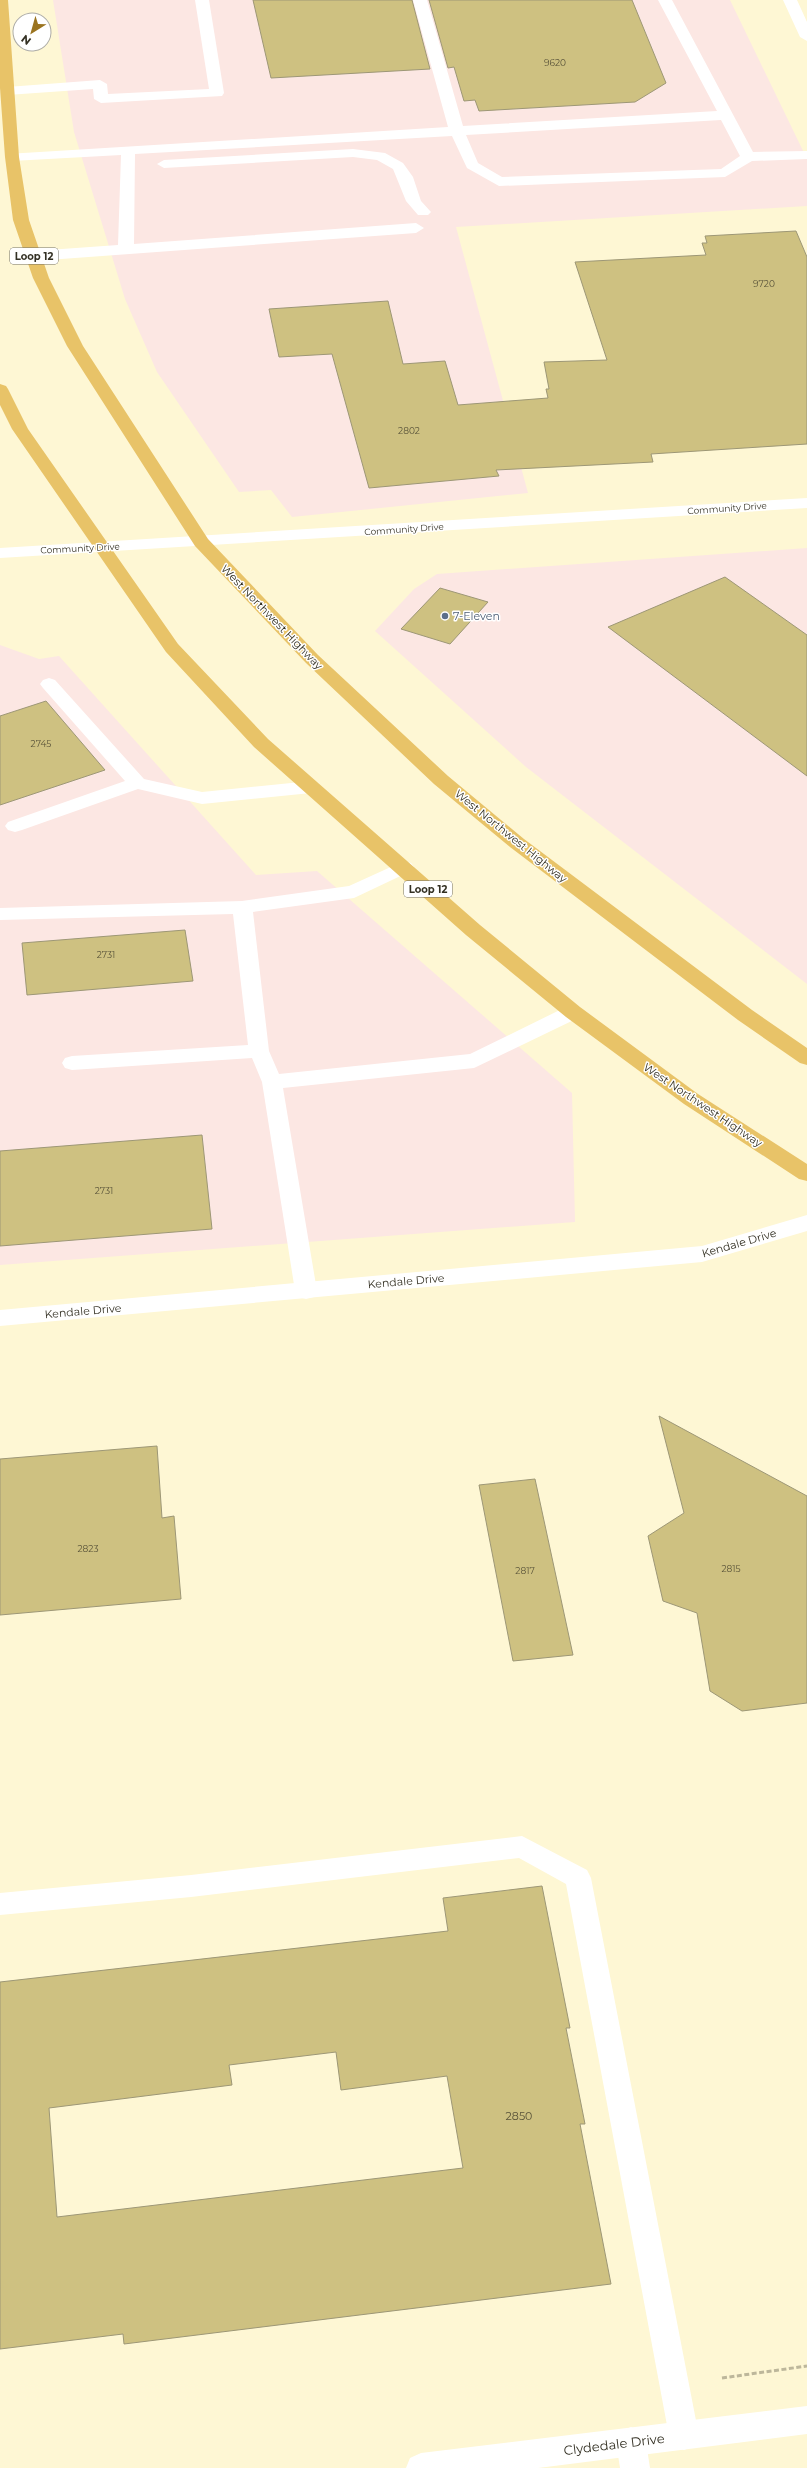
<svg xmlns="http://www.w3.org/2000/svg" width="807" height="2468" font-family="Montserrat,sans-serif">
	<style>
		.commercial { fill: #fce7e3 }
		.building { fill: #cec181; stroke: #9d9776; fill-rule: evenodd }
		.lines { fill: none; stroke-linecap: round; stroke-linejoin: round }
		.path { stroke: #bdb79b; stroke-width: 3; stroke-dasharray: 5 2.5; stroke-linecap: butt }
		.lane { fill: #fff; fill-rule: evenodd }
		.street { fill: #fff; fill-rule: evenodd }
		.secondary { fill: #fff; fill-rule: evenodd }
		.primary { fill: #e8c368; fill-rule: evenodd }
		.service-dot { fill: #5c6f8a; stroke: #fff; stroke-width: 1.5 }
		.labels { text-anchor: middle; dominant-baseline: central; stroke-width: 3; stroke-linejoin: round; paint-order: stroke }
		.number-label { font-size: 9px; fill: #5a543a }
		.far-street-label { font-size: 9px; fill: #333023; stroke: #fff }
		.shield { fill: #fff; stroke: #706e65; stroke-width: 1 }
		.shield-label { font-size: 10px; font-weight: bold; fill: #333023 }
		.service-label { font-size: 11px; fill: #4e5e75; stroke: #fff; text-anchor: start }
		.street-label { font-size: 11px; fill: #333023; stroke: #fff }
		.near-number-label { font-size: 11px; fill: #5a543a }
		.near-street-label { font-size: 13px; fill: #333023; stroke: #fff }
	</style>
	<rect width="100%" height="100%" fill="#fef7d4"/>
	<g class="commercial">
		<polygon points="53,0 730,0 807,159 807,206 456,227 528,493 292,517 271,490 239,492 157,372 125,299 74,132"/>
		<polygon points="807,548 807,984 526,767 375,631 414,589 437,574"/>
		<polygon points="0,645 39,659 59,656 256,875 317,871 572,1093 575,1222 0,1265"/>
	</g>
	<g class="building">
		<polygon points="253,0 412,0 430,69 271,78"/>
		<polygon points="429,0 632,0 666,83 635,102 479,111 475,100 464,101 454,67 448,68"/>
		<polygon points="796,231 807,257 807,444 651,454 653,462 496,470 499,476 369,488 332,354 279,357 269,309 388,301 403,364 445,361 458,405 548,398 546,389 549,389 544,362 607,360 575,262 706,255 702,243 707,243 705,236"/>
		<polygon points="725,577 807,635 807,776 608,627"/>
		<polygon points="440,588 488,602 450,644 401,629"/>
		<polygon points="46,701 105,770 0,805 0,716"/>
		<polygon points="185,930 193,981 27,995 22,943"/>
		<polygon points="202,1135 212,1229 0,1246 0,1151"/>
		<polygon points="659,1416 807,1496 807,1703 742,1711 710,1691 697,1613 663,1601 648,1536 684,1513"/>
		<polygon points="157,1446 162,1518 174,1516 181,1599 0,1615 0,1459"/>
		<polygon points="535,1479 573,1655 513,1661 479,1485"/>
		<path d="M542,1886l28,142h-4l19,96h-5l31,160 -487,60 -1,-10 -123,15v-367l448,-51 -5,-33zM336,2052l5,38 106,-14 16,92 -406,49 -8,-109 183,-23 -3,-20z"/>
	</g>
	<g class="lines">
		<polyline class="path" points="722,2378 807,2366"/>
		<g class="lane">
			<polygon points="195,0 209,0 224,93 222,96 101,103 94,99 93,89 7,95 0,91 2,88 7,87 100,80 107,84 108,94 209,89"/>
			<path d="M413,0h14l36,126 254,-15 -59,-111h14l81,152 54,-1v8l-55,2 -27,16 -226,9 -32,-18 -15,-32 -317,18 -1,90 282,-21 8,5 -8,5 -382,28 -8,-5 8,-5 84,-6 3,-90 -109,6 -7,-4 2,-3 441,-27zM721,120l19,36 -19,13 -219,8 -24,-14 -12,-28z"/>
			<polygon points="353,149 385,153 403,163 413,177 421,201 431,212 428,215 418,215 406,201 393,169 377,160 353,157 164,168 157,164 164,160"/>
			<polygon points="49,678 55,680 144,779 202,792 311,781 318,783 321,787 318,791 311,793 202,804 138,789 22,830 15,832 8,830 5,826 8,822 125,781 43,688 40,684 43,680"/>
			<polygon points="404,861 411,863 414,867 411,871 354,898 253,912 269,1051 279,1074 470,1054 566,1007 573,1005 580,1007 583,1012 580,1017 474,1068 283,1088 317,1291 314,1297 306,1299 298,1297 295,1291 262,1082 252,1058 72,1070 65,1068 62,1063 65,1058 72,1056 248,1045 233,914 0,920 0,908 242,901 349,886"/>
			<polygon points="522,1836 587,1870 591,1878 699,2436 695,2446 684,2450 673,2446 669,2436 566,1884 519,1858 191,1897 0,1915 0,1893 191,1875"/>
			<polygon points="631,2427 642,2432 646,2442 650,2468 620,2468 616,2442 620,2432"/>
		</g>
		<g class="street">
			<polygon points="783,0 797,0 807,22 807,41 800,37"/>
			<polygon points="807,1215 807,1231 702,1262 0,1326 0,1310 702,1246"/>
			<polygon points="807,2406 807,2434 538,2468 406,2468 410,2458 421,2453"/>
		</g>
		<polygon class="secondary" points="807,498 807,508 0,558 0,548"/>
		<g class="primary">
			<polygon points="0,0 8,0 19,157 29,220 49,278 83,346 208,539 318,655 448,776 524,839 752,1010 807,1048 807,1065 800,1063 738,1020 510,847 434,784 306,663 195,546 67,346 33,278 13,220 5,157 0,88"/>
			<polygon points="0,384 6,386 8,389 28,429 178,644 268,739 480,925 580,1007 698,1094 807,1164 807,1181 799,1179 684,1104 566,1017 466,935 254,747 166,652 12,429 0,405"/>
		</g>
	</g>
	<circle class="service-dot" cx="445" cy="616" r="4"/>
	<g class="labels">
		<g class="number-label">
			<text x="555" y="62">9620</text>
			<text x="764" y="283">9720</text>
			<text x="409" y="430">2802</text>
			<text x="41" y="743">2745</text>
			<text x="106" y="954">2731</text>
			<text x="104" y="1190">2731</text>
			<text x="88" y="1548">2823</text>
			<text x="731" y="1568">2815</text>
			<text x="525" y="1570">2817</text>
		</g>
		<g class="far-street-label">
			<text transform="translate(727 508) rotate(-4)">Community Drive</text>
			<text transform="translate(404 529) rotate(-4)">Community Drive</text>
			<text transform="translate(80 548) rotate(-3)">Community Drive</text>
		</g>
		<g class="shield">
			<rect x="10" y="248" width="48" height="16" rx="3"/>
			<rect x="404" y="881" width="48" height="16" rx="3"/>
		</g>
		<g class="shield-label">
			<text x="34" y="256">Loop 12</text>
			<text x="428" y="889">Loop 12</text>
		</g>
		<g class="service-label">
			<text x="453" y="616">7-Eleven</text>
		</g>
		<g class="street-label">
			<text transform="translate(272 617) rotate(46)">West Northwest Highway</text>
			<text transform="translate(511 836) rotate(39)">West Northwest Highway</text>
			<text transform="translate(703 1105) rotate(34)">West Northwest Highway</text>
			<text transform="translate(739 1243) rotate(-16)">Kendale Drive</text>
			<text transform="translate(406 1281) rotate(-5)">Kendale Drive</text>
			<text transform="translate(83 1311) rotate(-5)">Kendale Drive</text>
		</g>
		<g class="near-number-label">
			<text x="519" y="2116">2850</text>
		</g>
		<g class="near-street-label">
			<text transform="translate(614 2444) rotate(-7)">Clydedale Drive</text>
		</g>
	</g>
	<g transform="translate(32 32) rotate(217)"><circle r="19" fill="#ffffff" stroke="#adaca7"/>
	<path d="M0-3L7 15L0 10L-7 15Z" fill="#9b7420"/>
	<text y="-6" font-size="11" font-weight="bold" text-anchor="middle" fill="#333023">N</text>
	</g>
</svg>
